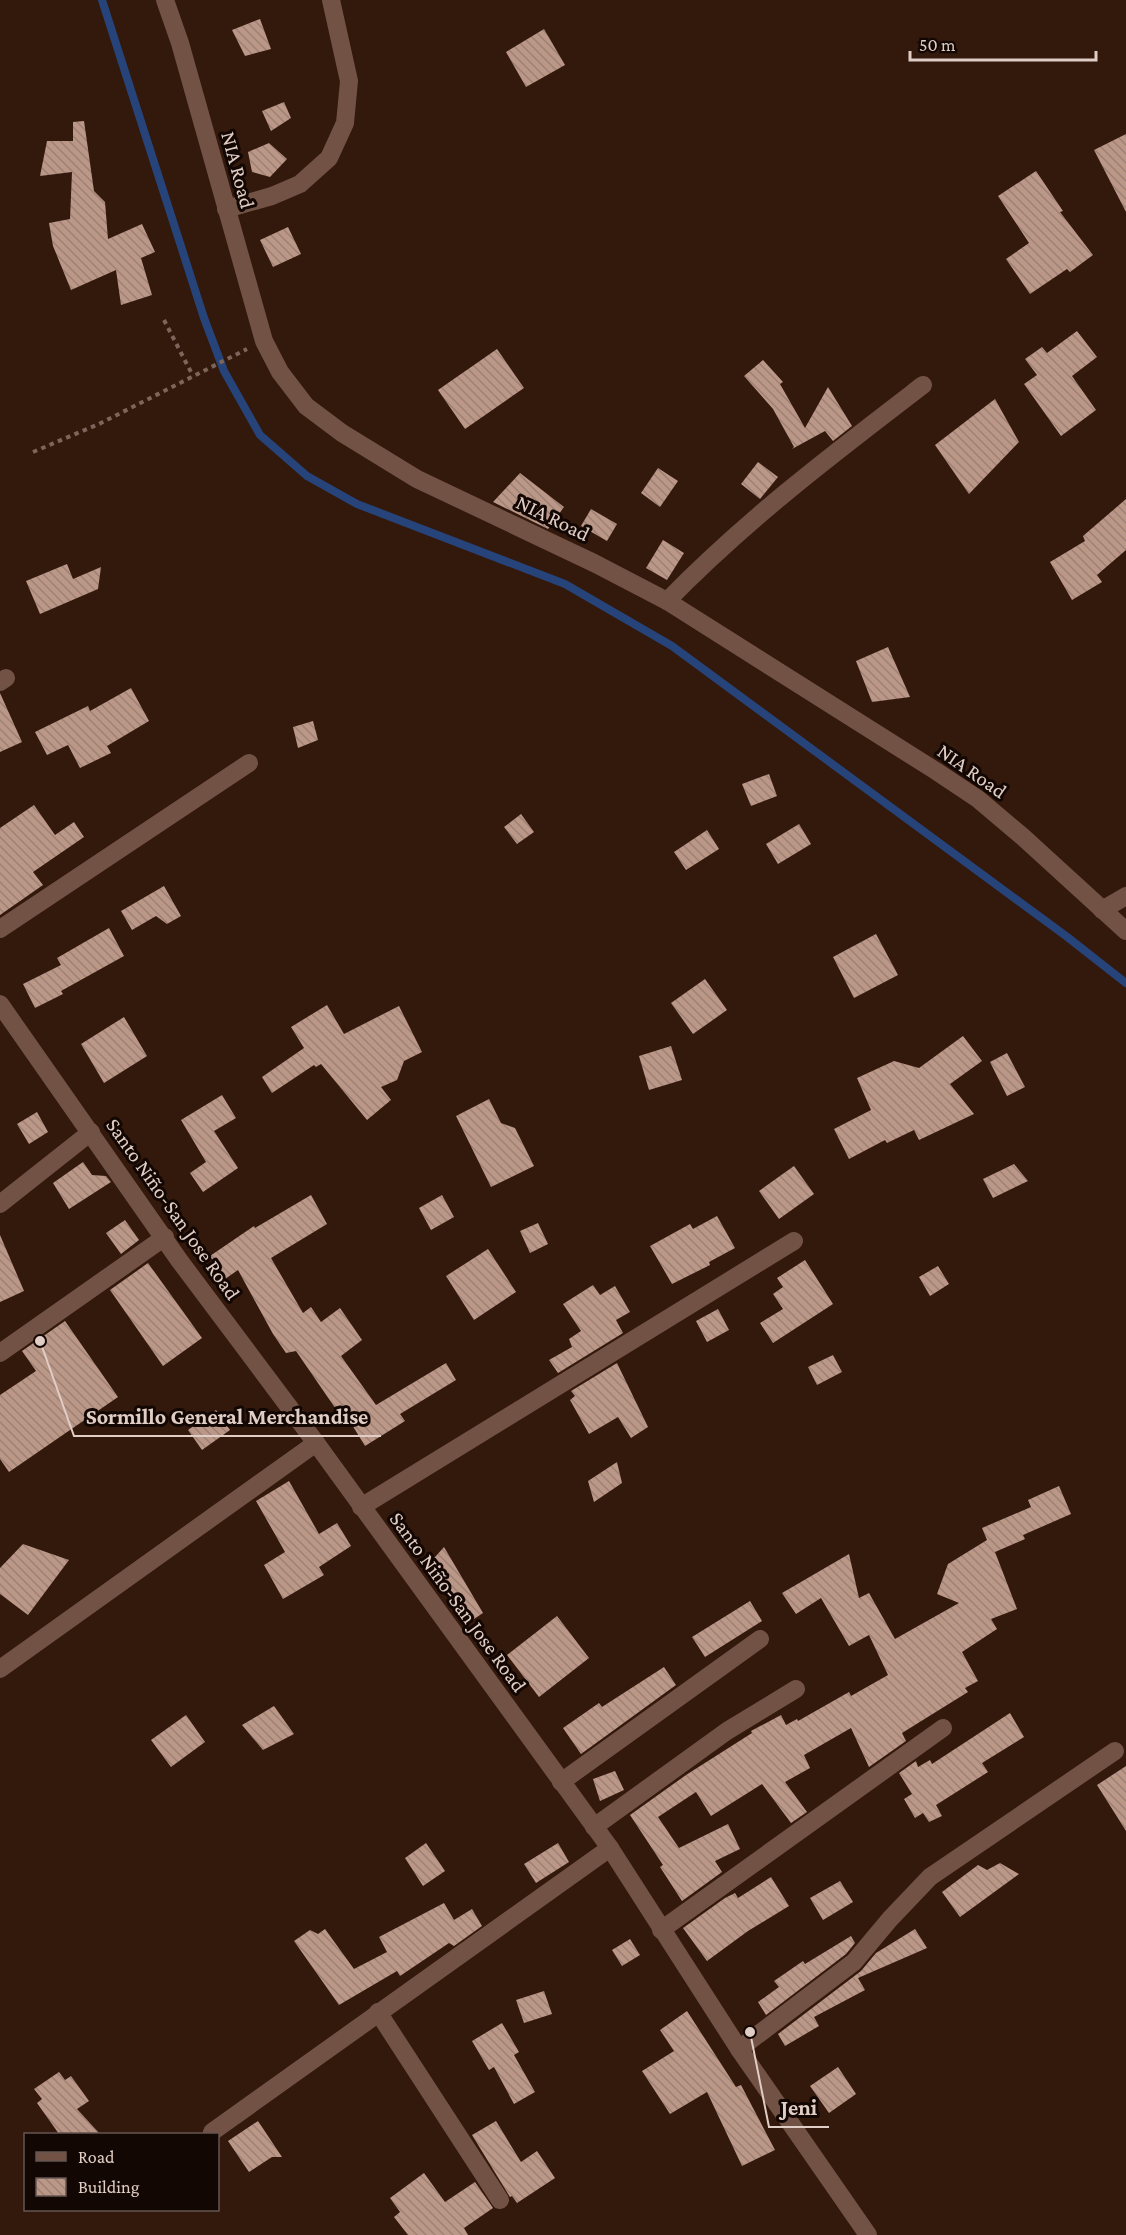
<svg xmlns="http://www.w3.org/2000/svg" width="1126" height="2235" font-family="'Crimson Pro',serif">
	<style>
		.lines { fill: none; stroke-linecap: round; stroke-linejoin: round }
		.stream { stroke: #26447a; stroke-width: 8 }
		.building { fill: url(#building-back-hatch) }
		.path { stroke: #7c655b; stroke-width: 4; stroke-dasharray: 4.5 4.5; stroke-linecap: butt }
		.street { stroke: #725244; stroke-width: 18 }
		.secondary { stroke: #725244; stroke-width: 18 }
		.labels { text-anchor: middle; dominant-baseline: central; stroke-width: 6; stroke-linejoin: round; paint-order: stroke }
		.street-label { font-size: 21px; fill: #e0cdc5; stroke: #130703 }
		.leader { fill: none; stroke: #e0cdc5; stroke-width: 2 }
		.callout-dot { fill: #e0cdc5; stroke: #130703; stroke-width: 2 }
		.callout-label { font-size: 22px; text-anchor: middle; font-weight: bold; fill: #e0cdc5; stroke: #130703; stroke-width: 6; stroke-linejoin: round; paint-order: stroke }
	</style>
	<defs>
		<pattern id="building-back-hatch" width="6" height="6" patternUnits="userSpaceOnUse" patternTransform="scale(1.5)"><rect width="6" height="6" fill="#bb9788"/><path d="M-1 5l2 2M0 0l6 6M5-1l2 2" fill="none" stroke="#9d8175"/></pattern>
	</defs>
	<rect width="100%" height="100%" fill="#33180c"/>
	<g class="lines">
		<polyline class="stream" points="102,0 204,318 224,371 260,435 307,476 357,504 565,584 672,646 1066,936 1126,983"/>
	</g>
	<g class="building">
		<polygon points="260,19 271,49 245,56 232,30"/>
		<polygon points="544,29 565,65 526,87 506,52"/>
		<polygon points="284,102 291,118 271,131 262,111"/>
		<polygon points="84,121 94,191 105,202 108,239 142,224 155,252 141,258 152,295 121,305 116,270 71,290 53,246 49,223 70,219 72,172 40,176 47,141 73,141 73,122"/>
		<polygon points="1126,134 1126,212 1094,150"/>
		<polygon points="269,143 287,159 270,177 252,172 248,152"/>
		<polygon points="1036,171 1063,211 1060,212 1093,255 1070,272 1067,269 1030,294 1006,259 1029,243 998,196"/>
		<polygon points="288,227 301,254 273,267 260,240"/>
		<polygon points="1077,331 1097,357 1072,376 1096,410 1061,436 1024,384 1037,375 1025,359 1042,347 1047,353"/>
		<polygon points="497,349 524,388 465,429 438,390"/>
		<polygon points="763,360 783,382 780,384 805,428 828,387 852,426 833,441 825,431 792,449 794,447 773,409 744,376"/>
		<polygon points="995,399 1019,442 969,494 935,445"/>
		<polygon points="758,462 778,477 760,499 741,484"/>
		<polygon points="658,468 678,481 660,507 641,493"/>
		<polygon points="520,473 564,507 548,529 493,502"/>
		<polygon points="1126,499 1126,550 1097,575 1102,582 1072,600 1050,562 1085,541 1083,536"/>
		<polygon points="591,509 617,524 607,541 581,526"/>
		<polygon points="663,540 684,553 667,580 646,568"/>
		<polygon points="67,564 73,579 101,567 98,589 40,614 26,581"/>
		<polygon points="888,647 910,697 872,702 856,661"/>
		<polygon points="131,688 149,721 107,746 111,753 80,768 68,745 47,755 35,732 88,706 90,711"/>
		<polygon points="0,693 22,742 0,752"/>
		<polygon points="313,721 318,740 298,748 293,727"/>
		<polygon points="769,774 777,796 751,806 742,784"/>
		<polygon points="34,805 55,835 74,822 84,837 33,872 43,885 0,915 0,828"/>
		<polygon points="521,814 534,832 517,844 504,827"/>
		<polygon points="799,824 811,844 778,864 766,844"/>
		<polygon points="707,830 719,849 686,870 674,852"/>
		<polygon points="164,886 181,916 167,924 156,916 132,930 121,911"/>
		<polygon points="109,928 124,956 61,991 63,994 35,1008 23,984 61,965 57,958"/>
		<polygon points="876,934 898,975 854,998 833,957"/>
		<polygon points="705,979 727,1010 693,1034 671,1003"/>
		<polygon points="327,1005 344,1034 399,1006 422,1052 404,1061 397,1080 381,1087 391,1100 367,1120 321,1064 316,1067 314,1065 272,1093 262,1077 304,1048 291,1027"/>
		<polygon points="124,1017 147,1056 104,1083 81,1044"/>
		<polygon points="963,1036 982,1061 950,1084 974,1114 919,1140 914,1130 887,1143 885,1140 849,1159 834,1129 871,1110 857,1078 894,1061 919,1068"/>
		<polygon points="671,1046 682,1080 649,1090 639,1056"/>
		<polygon points="1007,1053 1025,1087 1007,1096 990,1062"/>
		<polygon points="222,1095 236,1118 214,1131 238,1168 203,1192 190,1173 206,1162 181,1120"/>
		<polygon points="489,1099 501,1123 515,1128 534,1166 491,1187 456,1116"/>
		<polygon points="37,1112 48,1132 29,1144 17,1124"/>
		<polygon points="83,1162 92,1175 106,1176 111,1182 69,1209 53,1183"/>
		<polygon points="1014,1164 1028,1181 993,1198 983,1179"/>
		<polygon points="794,1166 814,1194 779,1219 759,1191"/>
		<polygon points="311,1195 327,1224 271,1258 303,1313 311,1307 321,1322 340,1308 362,1340 341,1356 376,1405 446,1363 456,1380 400,1414 405,1421 365,1446 346,1415 342,1418 296,1351 286,1353 273,1334 238,1270 225,1279 210,1256 254,1226 255,1228"/>
		<polygon points="442,1195 454,1217 431,1230 419,1208"/>
		<polygon points="717,1216 735,1248 709,1262 710,1265 672,1284 650,1246 690,1224 693,1229"/>
		<polygon points="125,1220 139,1240 121,1254 106,1233"/>
		<polygon points="538,1223 548,1244 530,1253 520,1231"/>
		<polygon points="0,1235 24,1291 0,1302"/>
		<polygon points="488,1249 516,1292 474,1320 446,1276"/>
		<polygon points="805,1260 833,1304 773,1343 760,1323 783,1309 773,1294 783,1287 777,1278"/>
		<polygon points="148,1263 202,1338 163,1366 110,1290"/>
		<polygon points="938,1266 949,1284 930,1296 919,1277"/>
		<polygon points="593,1285 600,1295 615,1286 630,1312 616,1320 623,1333 558,1373 549,1360 572,1347 569,1339 581,1331 563,1304"/>
		<polygon points="718,1309 729,1330 707,1342 696,1321"/>
		<polygon points="65,1321 118,1397 9,1472 0,1459 0,1395 36,1371 22,1351"/>
		<polygon points="833,1355 842,1372 817,1385 808,1367"/>
		<polygon points="617,1363 648,1427 631,1438 618,1417 589,1434 570,1400 575,1396 571,1391"/>
		<polygon points="216,1410 230,1430 202,1450 188,1430"/>
		<polygon points="617,1462 622,1483 594,1502 588,1481"/>
		<polygon points="289,1481 319,1534 337,1523 351,1546 319,1567 324,1575 283,1599 264,1565 285,1552 256,1501"/>
		<polygon points="1059,1486 1071,1514 1023,1535 1025,1539 995,1552 1017,1609 991,1619 997,1629 962,1652 978,1681 965,1688 968,1692 902,1733 906,1741 869,1767 851,1728 804,1755 810,1768 785,1782 807,1812 791,1823 762,1784 711,1816 696,1792 658,1817 679,1848 728,1824 740,1849 715,1861 722,1872 682,1901 660,1867 663,1865 630,1815 686,1775 752,1733 751,1731 781,1715 786,1725 797,1719 798,1721 849,1692 851,1696 888,1675 869,1635 849,1646 821,1598 796,1614 782,1593 849,1554 859,1598 869,1593 895,1639 959,1603 937,1594 948,1564 987,1540 982,1528 1031,1507 1028,1500"/>
		<polygon points="23,1544 69,1560 28,1615 0,1594 0,1568"/>
		<polygon points="444,1547 483,1613 465,1625 428,1565"/>
		<polygon points="750,1601 762,1621 705,1657 692,1637"/>
		<polygon points="557,1616 589,1658 539,1697 507,1655"/>
		<polygon points="664,1667 676,1685 581,1754 563,1728 599,1703 602,1707"/>
		<polygon points="274,1706 294,1734 263,1750 242,1725"/>
		<polygon points="1010,1713 1024,1737 982,1763 988,1772 936,1805 942,1816 929,1822 923,1813 915,1818 904,1799 912,1794 899,1773 916,1761 918,1767 930,1760 932,1764"/>
		<polygon points="186,1715 205,1742 171,1767 151,1740"/>
		<polygon points="1126,1766 1126,1831 1097,1785"/>
		<polygon points="615,1771 624,1790 600,1801 593,1779"/>
		<polygon points="426,1843 445,1871 423,1886 405,1858"/>
		<polygon points="558,1843 569,1862 536,1883 524,1864"/>
		<polygon points="1000,1863 1019,1874 960,1917 942,1892 978,1865 987,1870"/>
		<polygon points="771,1877 789,1906 748,1931 707,1961 683,1928 725,1898 735,1893 738,1898"/>
		<polygon points="840,1881 853,1902 823,1920 810,1898"/>
		<polygon points="444,1903 454,1920 472,1909 482,1926 454,1946 449,1943 400,1976 397,1971 339,2005 294,1941 310,1930 318,1934 325,1929 354,1969 387,1952 379,1937"/>
		<polygon points="915,1929 927,1948 858,1978 865,1990 814,2017 819,2026 785,2046 778,2034 861,1971 876,1953"/>
		<polygon points="851,1936 855,1943 846,1954 766,2015 758,2002 779,1987 774,1981 803,1961 805,1964"/>
		<polygon points="630,1939 640,1955 622,1966 612,1950"/>
		<polygon points="544,1991 552,2014 524,2023 516,2000"/>
		<polygon points="687,2011 736,2087 741,2085 775,2150 742,2166 707,2092 670,2114 642,2071 674,2051 660,2030"/>
		<polygon points="502,2023 519,2052 514,2055 535,2092 514,2104 494,2067 489,2070 472,2041"/>
		<polygon points="838,2067 856,2094 829,2113 810,2086"/>
		<polygon points="59,2072 65,2080 71,2076 89,2101 77,2109 100,2134 59,2134 37,2103 42,2099 34,2089"/>
		<polygon points="258,2121 282,2157 272,2157 249,2172 228,2141"/>
		<polygon points="496,2121 521,2162 537,2151 555,2178 517,2203 512,2196 510,2197 472,2135"/>
		<polygon points="424,2173 445,2202 475,2182 493,2208 464,2228 468,2235 408,2235 394,2217 400,2212 390,2198"/>
	</g>
	<g class="lines">
		<g class="path">
			<polyline points="164,320 193,376"/>
			<polyline points="33,452 99,424 247,349"/>
		</g>
		<g class="street">
			<polyline points="165,0 180,43 264,341 280,372 306,406 342,433 417,479 594,563 667,601 936,771 978,799 1023,837 1126,931"/>
			<polyline points="226,209 272,196 300,184 329,158 345,123 349,81 331,0"/>
			<path d="M667,601c80,-82 166,-147 256,-216"/>
			<polyline points="0,682 6,678"/>
			<polyline points="1102,910 1126,896"/>
			<polyline points="0,929 249,763"/>
			<polyline points="0,1204 91,1132"/>
			<polyline points="0,1353 165,1237"/>
			<polyline points="361,1507 794,1241"/>
			<polyline points="0,1669 316,1443"/>
			<polyline points="561,1782 760,1639"/>
			<polyline points="594,1827 727,1731 796,1689"/>
			<polyline points="661,1930 943,1728"/>
			<polyline points="378,2012 500,2200"/>
			<polyline points="739,2049 854,1962 890,1919 930,1877 1115,1751"/>
			<polyline points="212,2132 610,1848"/>
		</g>
		<polyline class="secondary" points="0,1004 179,1260 316,1443 610,1848 739,2049 868,2235"/>
	</g>
	<g class="labels">
		<g class="street-label">
			<text transform="translate(238 170) rotate(75)">NIA Road</text>
			<text transform="translate(553 518) rotate(26)">NIA Road</text>
			<text transform="translate(972 771) rotate(35)">NIA Road</text>
			<text transform="translate(173 1209) rotate(55)">Santo Niño-San Jose Road</text>
			<text transform="translate(458 1602) rotate(54)">Santo Niño-San Jose Road</text>
		</g>
	</g>
	<path class="leader" d="M40 1341L74 1436H381M750 2032L769 2127H829"/>
	<g class="callout-dot">
		<circle cx="40" cy="1341" r="6"/>
		<circle cx="750" cy="2032" r="6"/>
	</g>
	<g class="callout-label">
		<text x="227" y="1424">Sormillo General Merchandise</text>
		<text x="799" y="2115">Jeni</text>
	</g>
	<rect x="24" y="2133" width="195" height="78" fill="#130703" stroke="#655651" stroke-width="1.5"/>
	<rect x="36" y="2152" width="30" height="9" fill="#725244" stroke="#655651" stroke-width="1.5"/>
	<text x="78" y="2163" font-size="18" fill="#e0cdc5">Road</text>
	<rect x="36" y="2178" width="30" height="18" fill="url(#building-back-hatch)" stroke="#655651" stroke-width="1.5"/>
	<text x="78" y="2193" font-size="18" fill="#e0cdc5">Building</text>
	<path d="M910 51v9h186v-9" fill="none" stroke="#e0cdc5" stroke-width="3"/>
	<text x="919" y="51" font-size="18" fill="#e0cdc5" stroke="#130703" stroke-width="4.5" paint-order="stroke">50 m</text>
</svg>
